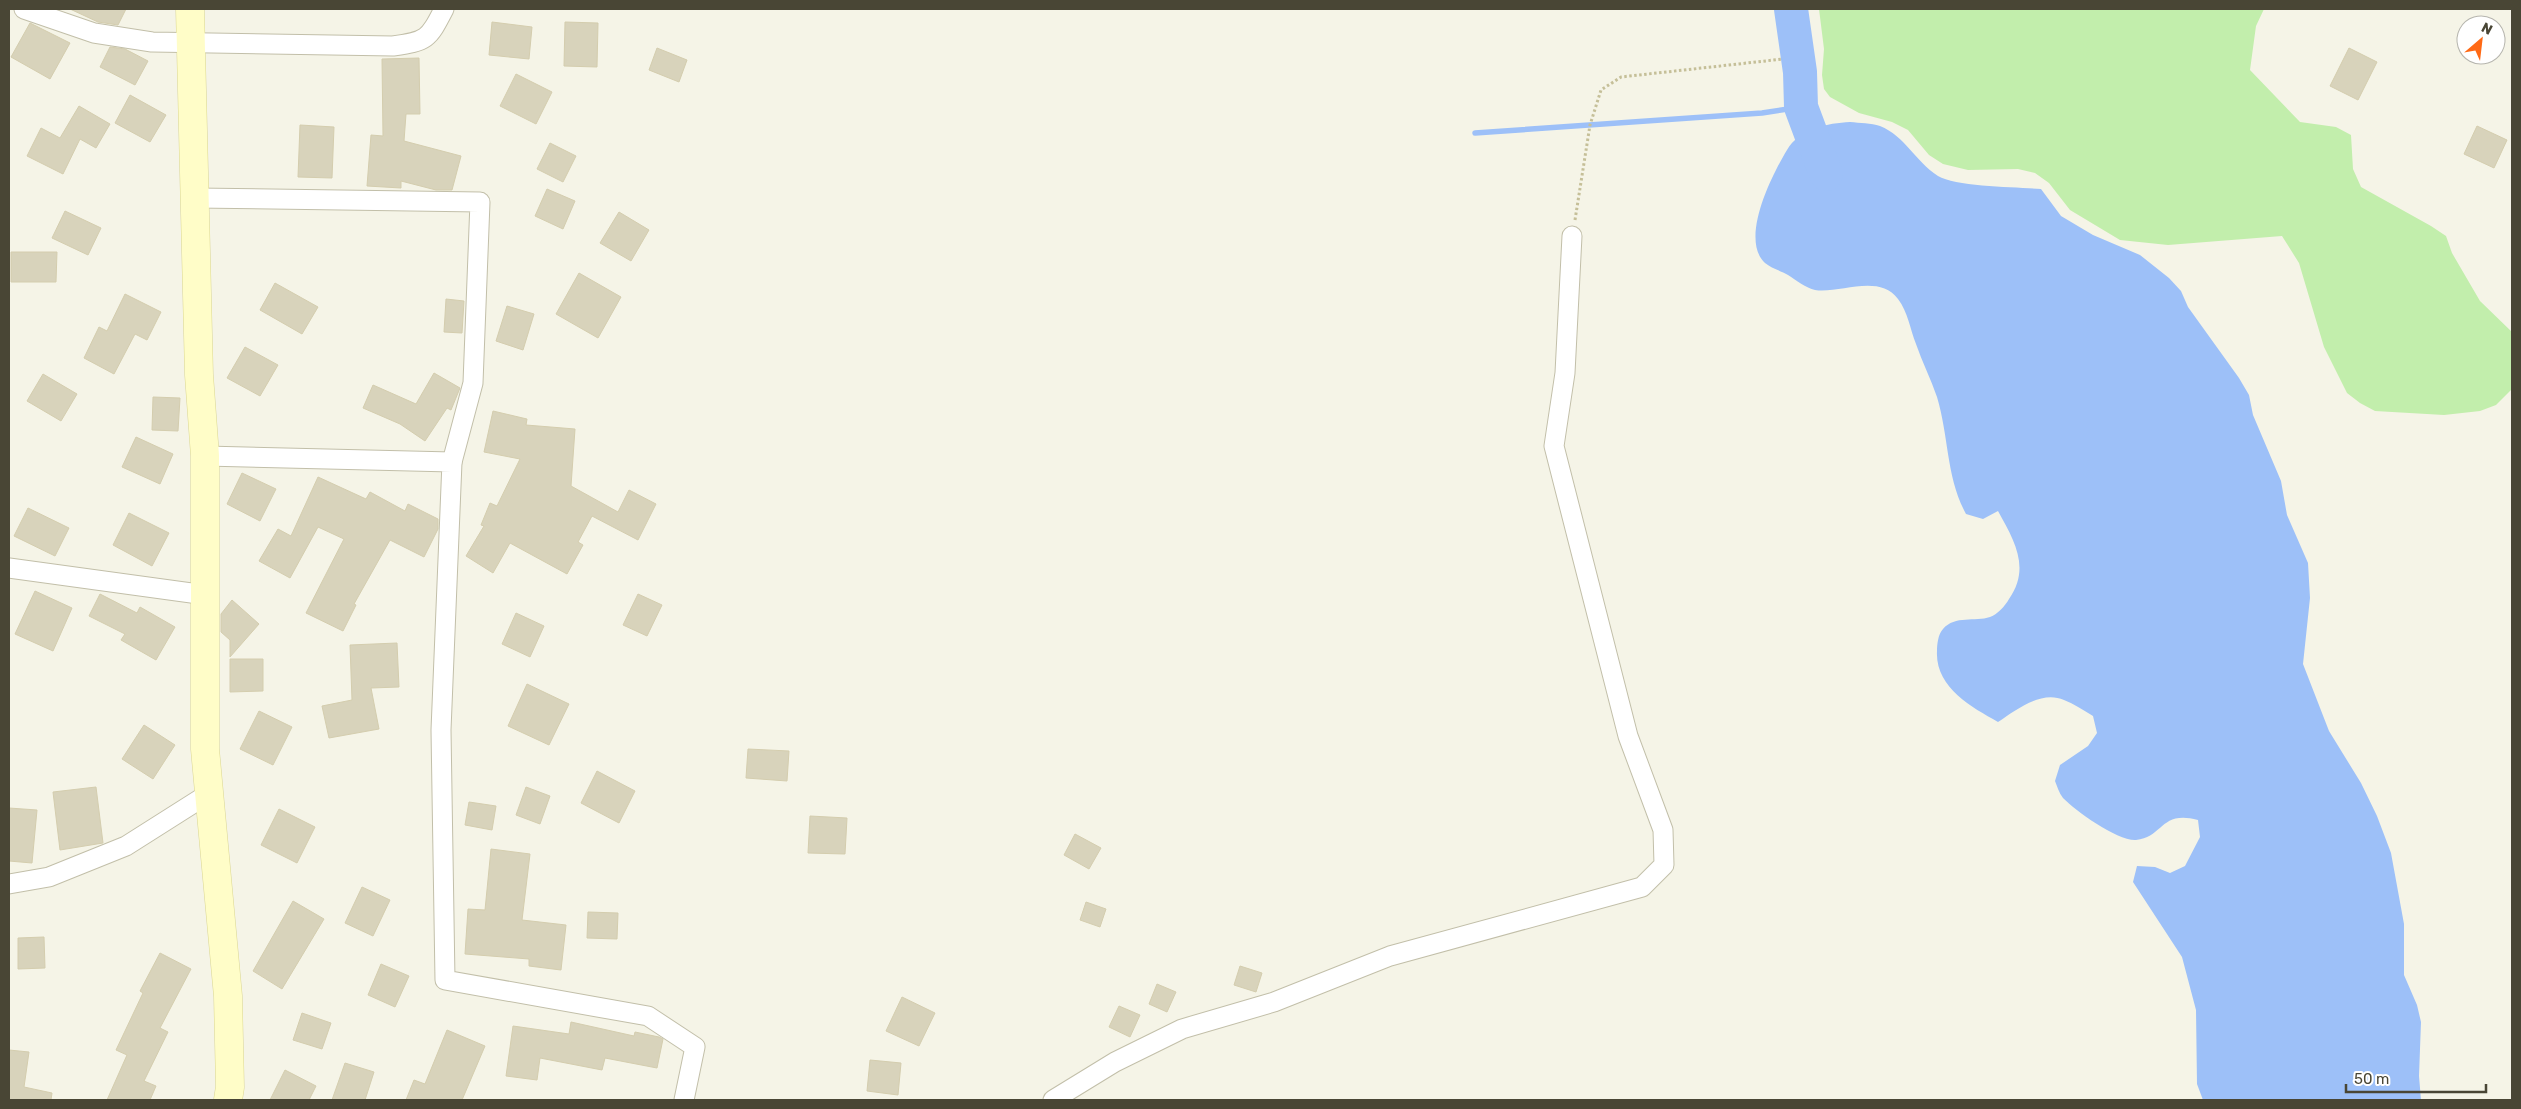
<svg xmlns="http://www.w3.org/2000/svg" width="2521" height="1109" font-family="Rubik,sans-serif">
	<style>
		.green { fill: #c2eeac }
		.water { fill: #9dc0f8 }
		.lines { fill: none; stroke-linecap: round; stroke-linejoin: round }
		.stream { stroke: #9dc0f8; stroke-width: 5.5 }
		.river { stroke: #9dc0f8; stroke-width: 34 }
		.building { fill: #d8d3bb; stroke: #d4cdae }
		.street-casing { stroke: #c2bfa9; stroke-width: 21 }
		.secondary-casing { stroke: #dad692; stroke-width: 29 }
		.path { stroke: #c5bf98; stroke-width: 3; stroke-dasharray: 2.5 2.5; stroke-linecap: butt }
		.street { stroke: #fff; stroke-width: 19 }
		.secondary { stroke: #fffdc8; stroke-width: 28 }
	</style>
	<rect width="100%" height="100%" fill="#f5f4e7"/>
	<polygon class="green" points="1819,9 2264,9 2256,26 2250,70 2300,122 2336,127 2351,135 2353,169 2361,187 2431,226 2446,236 2452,253 2480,301 2512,332 2512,389 2496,405 2480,411 2444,415 2375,411 2360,403 2347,393 2324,347 2299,263 2282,236 2168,245 2120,240 2070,210 2049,183 2035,173 2018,169 1968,170 1943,164 1929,155 1908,130 1892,122 1859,113 1830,97 1824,89 1822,75 1824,49"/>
	<path class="water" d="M1850,122c10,1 21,1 30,4 25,10 35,35 58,50 18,11 80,11 103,13l20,27 32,19 47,20 29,23 12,13 7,16 51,71 10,17 4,20 28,66 6,34 21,48 2,35 -7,66 26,67 32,52 16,33 14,37 13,71v51l13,30 4,17 -2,54 2,24h-218l-6,-16 -1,-74 -14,-53 -49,-75 4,-16 18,1 15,6 15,-7 15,-29 -2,-17c-38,-10 -34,17 -62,20 -19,1 -60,-29 -73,-42 -4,-5 -6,-12 -8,-17l5,-16 28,-19 9,-13 -4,-17c-10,-6 -19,-12 -29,-16 -23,-10 -48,10 -66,22 -27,-15 -63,-35 -61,-71 0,-6 1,-17 6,-22 12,-14 32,-7 47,-12 8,-3 15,-11 19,-18 22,-31 5,-59 -11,-88l-15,8 -17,-5c-20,-37 -17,-77 -29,-117 -6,-18 -15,-35 -21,-53 -6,-15 -8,-32 -18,-45 -19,-26 -59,-5 -83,-9 -9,-2 -19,-10 -27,-15 -7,-4 -17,-7 -23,-12 -26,-24 8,-90 22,-113 12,-21 41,-27 63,-28z"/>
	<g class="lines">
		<polyline class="stream" points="1475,133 1762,113 1801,107"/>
		<polyline class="river" points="1791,9 1800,72 1801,107 1826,174"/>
	</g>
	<g class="building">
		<polygon points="70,9 126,9 118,25 98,22"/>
		<polygon points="492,22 532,27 529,59 489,55"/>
		<polygon points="565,22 598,23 597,67 564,66"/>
		<polygon points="30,23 70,43 50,79 11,57"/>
		<polygon points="110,47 125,49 148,61 135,85 100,67"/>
		<polygon points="657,48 687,60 679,82 649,70"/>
		<polygon points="2349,48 2377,62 2358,100 2330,86"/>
		<polygon points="419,58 420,114 406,114 404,141 461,156 452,190 436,190 401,181 401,188 367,186 371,135 383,136 382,59"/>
		<polygon points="516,74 552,92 536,124 500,106"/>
		<polygon points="130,95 166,115 150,142 115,123"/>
		<polygon points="79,106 110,124 96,148 80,139 63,174 27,156 41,128 60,138"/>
		<polygon points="300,125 334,127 332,178 298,177"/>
		<polygon points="2477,126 2507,140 2494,168 2464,154"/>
		<polygon points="550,143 576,156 563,182 537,169"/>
		<polygon points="547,189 575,201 563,229 535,216"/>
		<polygon points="65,211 101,228 88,255 52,238"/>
		<polygon points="619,212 649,230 631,261 600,243"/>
		<polygon points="11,252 57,252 56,282 11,282"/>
		<polygon points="579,273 621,297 598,338 556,314"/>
		<polygon points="275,283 318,307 302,334 260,310"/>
		<polygon points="125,294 161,312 147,340 135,334 114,374 84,358 99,327 107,331"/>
		<polygon points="446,299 464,301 462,333 444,332"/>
		<polygon points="507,306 534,314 523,350 496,341"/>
		<polygon points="245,347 278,365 260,396 227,378"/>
		<polygon points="434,373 460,388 451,410 447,408 425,441 400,424 363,408 373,385 416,404"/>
		<polygon points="43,374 77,394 61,421 27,401"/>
		<polygon points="153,397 180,398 178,431 152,430"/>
		<polygon points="493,411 527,419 526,425 575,429 571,486 618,512 629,490 656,504 638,540 592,516 578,542 583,545 567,574 510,543 493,573 466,556 484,526 481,525 490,503 497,506 520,459 484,452"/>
		<polygon points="136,437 173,454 160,484 122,467"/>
		<polygon points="242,473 276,489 260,521 227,504"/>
		<polygon points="318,477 366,499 370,492 405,511 408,504 438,519 438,529 424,557 390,540 354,604 356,605 343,631 306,613 344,539 318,527 290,578 259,561 278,529 291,536"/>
		<polygon points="28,508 69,528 55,556 14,536"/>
		<polygon points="129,513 169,533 152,566 113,545"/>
		<polygon points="35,591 72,608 53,651 15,634"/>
		<polygon points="100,594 137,613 140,607 175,627 156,660 121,640 125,634 89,616"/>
		<polygon points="638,594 662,605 647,636 623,625"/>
		<polygon points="232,600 259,624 230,657 230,640 221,632 221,614"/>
		<polygon points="516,613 544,626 530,657 502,644"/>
		<polygon points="397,643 399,687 371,688 379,729 329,738 322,706 352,700 350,645"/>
		<polygon points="230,659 263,659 263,691 230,692"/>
		<polygon points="527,684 569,704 549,745 508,726"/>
		<polygon points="259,711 292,727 273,765 240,749"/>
		<polygon points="144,725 175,745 153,779 122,759"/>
		<polygon points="748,749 789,751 787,781 746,778"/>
		<polygon points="597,771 635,791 619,823 581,803"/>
		<polygon points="96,787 103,843 60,850 53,792"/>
		<polygon points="526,787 550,796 540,824 516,815"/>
		<polygon points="469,802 496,806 492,830 465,825"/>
		<polygon points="9,808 37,810 32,863 9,861"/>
		<polygon points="279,809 315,827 297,863 261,845"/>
		<polygon points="810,816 847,818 845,854 808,853"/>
		<polygon points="1075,834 1101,848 1089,869 1064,855"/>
		<polygon points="491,849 530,854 522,920 566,925 561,970 529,966 529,959 465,954 468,909 485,910"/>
		<polygon points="362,887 390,900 373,936 345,923"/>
		<polygon points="293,901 324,919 282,989 253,971"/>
		<polygon points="1086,902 1106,909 1100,927 1080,920"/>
		<polygon points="588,912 618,913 617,939 587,938"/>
		<polygon points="44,937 45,968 18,969 18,938"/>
		<polygon points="160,953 191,969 160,1028 168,1032 144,1081 156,1086 150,1100 107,1100 127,1055 116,1050 143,993 140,991"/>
		<polygon points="381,964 409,976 395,1007 368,995"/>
		<polygon points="1240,966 1262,973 1256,992 1234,985"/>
		<polygon points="1157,984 1176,992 1167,1012 1149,1004"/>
		<polygon points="902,997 935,1013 919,1046 886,1031"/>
		<polygon points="1119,1006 1140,1015 1130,1037 1109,1027"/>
		<polygon points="302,1013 331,1023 322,1049 293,1040"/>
		<polygon points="571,1022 634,1036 635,1032 659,1037 663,1039 657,1068 605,1058 602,1070 540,1058 537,1080 506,1076 513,1026 569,1034"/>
		<polygon points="447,1030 485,1046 462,1100 406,1100 414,1080 425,1084"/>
		<polygon points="9,1050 29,1052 24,1087 52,1093 51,1100 9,1100"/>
		<polygon points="870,1060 901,1063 898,1095 867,1091"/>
		<polygon points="345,1063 374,1072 365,1100 332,1100"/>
		<polygon points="285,1070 316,1086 309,1100 270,1100"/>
	</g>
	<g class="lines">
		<g class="street-casing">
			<g id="street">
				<path d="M24,9l70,24 58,9 241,4c34,-5 35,-6 51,-37"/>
				<polyline points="195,198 480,202 473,383 452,462"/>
				<polyline points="205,456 452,462 441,730 445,980 648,1016 695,1047 684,1100"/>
				<polyline points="9,568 206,595"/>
				<polyline points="9,884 49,877 126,846 208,794"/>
				<polyline points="1053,1100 1115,1062 1182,1029 1274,1002 1390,956 1642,887 1664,865 1663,830 1628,736 1554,446 1565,373 1572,236"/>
			</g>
		</g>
		<g class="secondary-casing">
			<polyline id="secondary" points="190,9 199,375 205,456 205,749 228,996 230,1087 228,1100"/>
		</g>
		<polyline class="path" points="1575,220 1590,125 1601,90 1621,77 1783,59"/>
		<use href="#street" class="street"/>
		<use href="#secondary" class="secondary"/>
	</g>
	<rect width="2521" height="1109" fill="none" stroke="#494635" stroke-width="20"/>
	<g transform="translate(2481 40) rotate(28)"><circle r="24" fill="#ffffff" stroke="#b6b5ae"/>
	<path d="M0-4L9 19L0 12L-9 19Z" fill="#ff6915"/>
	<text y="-8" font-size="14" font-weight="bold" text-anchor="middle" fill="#494635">N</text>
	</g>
	<path d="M2346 1084v8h140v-8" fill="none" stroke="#494635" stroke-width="2.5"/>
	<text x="2354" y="1084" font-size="15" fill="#494635" stroke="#ffffff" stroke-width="4" paint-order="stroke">50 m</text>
</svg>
